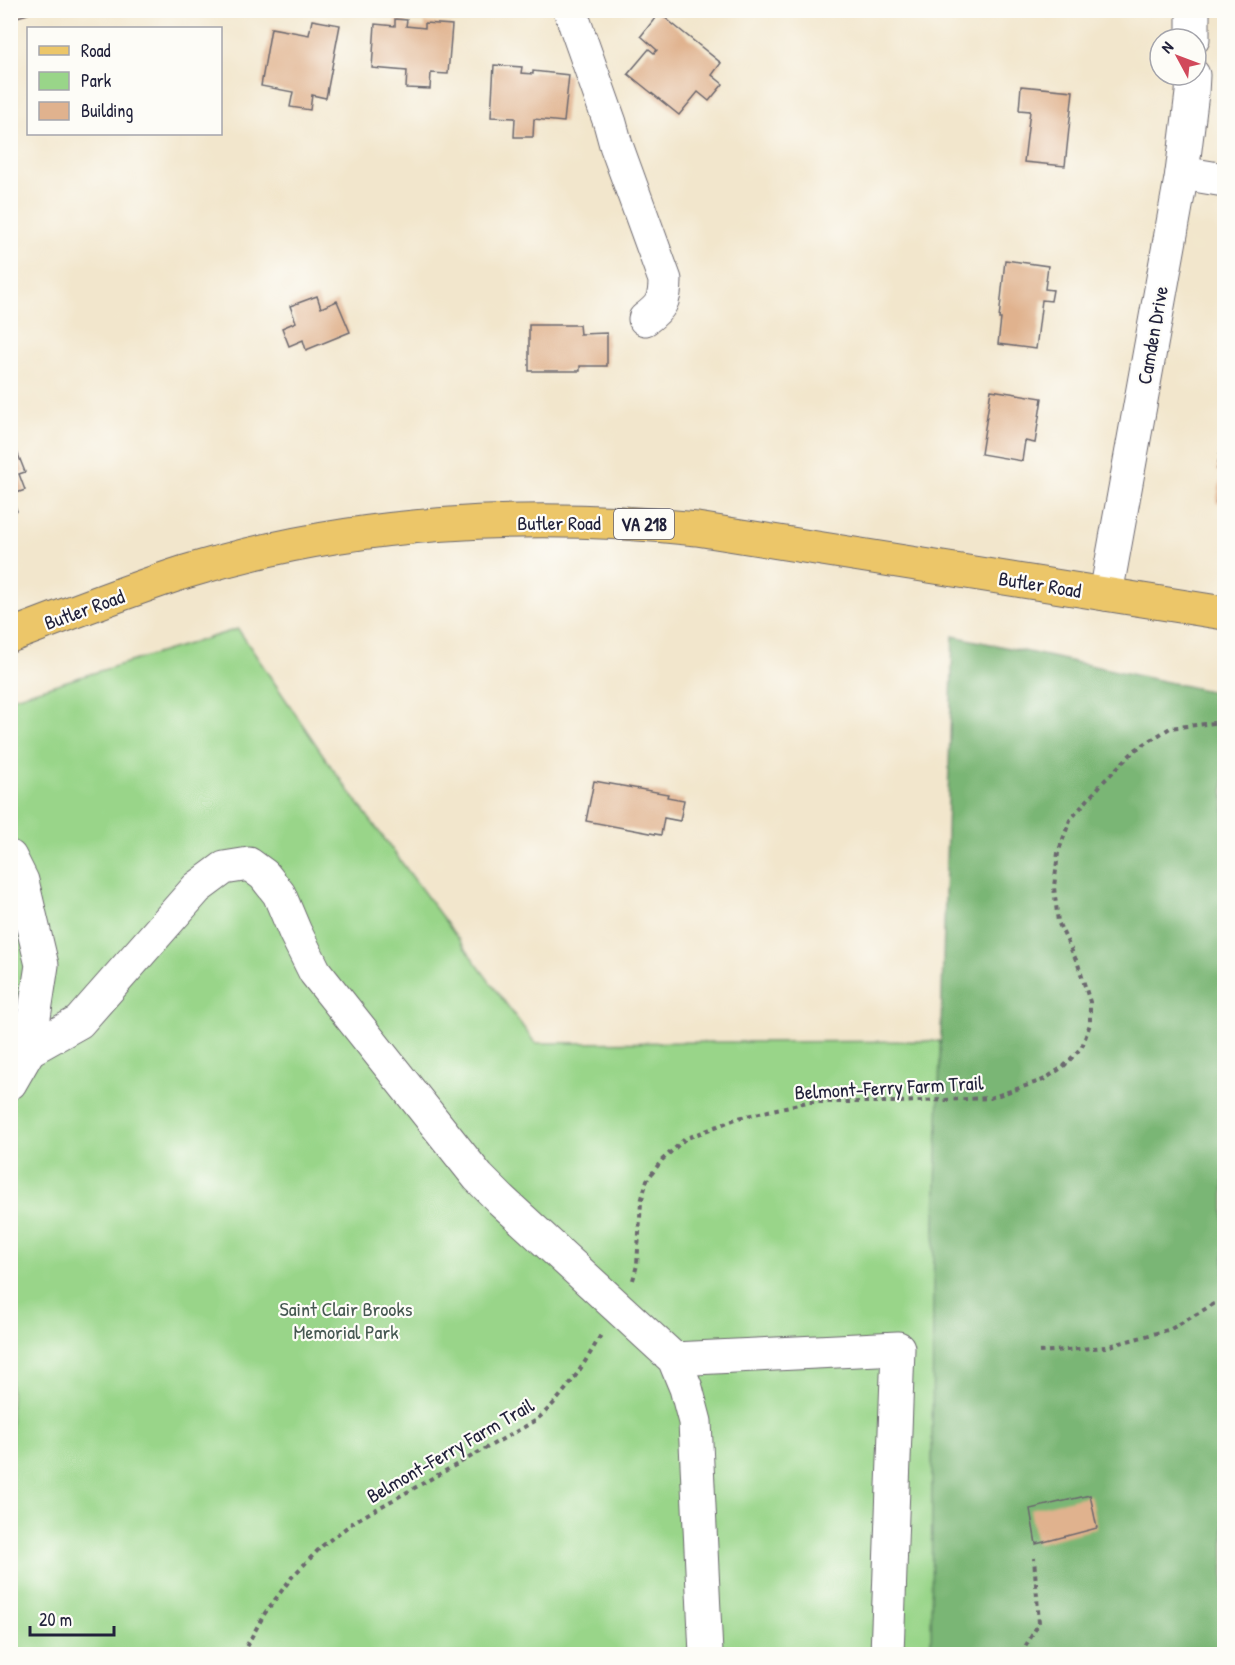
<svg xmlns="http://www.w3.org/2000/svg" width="1235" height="1665" font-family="'Patrick Hand',sans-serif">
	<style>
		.green { fill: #99d589; stroke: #5e7c62; stroke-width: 1.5 }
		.forest { fill: #7ab675; stroke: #4e6c58; stroke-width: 1.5 }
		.building { fill: #e0b28e }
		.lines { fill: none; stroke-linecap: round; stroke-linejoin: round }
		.minor-casing { stroke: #6b676e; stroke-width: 35 }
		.major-casing { stroke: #6b676e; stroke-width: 35 }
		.path { stroke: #6b676e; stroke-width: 4; stroke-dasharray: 4.5 4.5; stroke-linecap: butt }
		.minor { stroke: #fff; stroke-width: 33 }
		.major { stroke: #ecc669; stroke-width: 33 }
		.labels { text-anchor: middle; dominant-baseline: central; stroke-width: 4.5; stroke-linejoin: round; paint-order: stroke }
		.shield { fill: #fdfcf7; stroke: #646373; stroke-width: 1.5 }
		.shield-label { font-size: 18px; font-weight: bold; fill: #22223b }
		.street-label { font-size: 20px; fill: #22223b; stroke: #fdfcf7 }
		.park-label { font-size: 20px; fill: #465852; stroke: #fdfcf7 }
	</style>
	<rect width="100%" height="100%" fill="#fdfcf7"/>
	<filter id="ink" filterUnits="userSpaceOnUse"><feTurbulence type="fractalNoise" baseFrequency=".0167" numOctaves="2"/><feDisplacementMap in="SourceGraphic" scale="12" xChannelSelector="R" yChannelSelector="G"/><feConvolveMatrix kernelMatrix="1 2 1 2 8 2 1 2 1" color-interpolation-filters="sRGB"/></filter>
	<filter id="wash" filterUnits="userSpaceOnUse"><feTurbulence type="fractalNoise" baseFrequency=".008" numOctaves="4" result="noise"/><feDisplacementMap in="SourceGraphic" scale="24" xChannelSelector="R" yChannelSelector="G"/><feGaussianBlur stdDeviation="1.35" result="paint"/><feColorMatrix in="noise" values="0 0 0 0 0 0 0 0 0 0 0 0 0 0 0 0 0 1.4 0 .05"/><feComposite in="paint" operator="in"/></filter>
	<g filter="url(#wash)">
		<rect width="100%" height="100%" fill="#f2e6cc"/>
		<polygon class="green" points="238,629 332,768 535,1043 940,1041 989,1654 11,1654 11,698"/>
		<polygon class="forest" points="953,636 1224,694 1224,1654 931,1654 933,1286"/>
		<g id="blocks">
			<g class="building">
				<polygon points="10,10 27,10 28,14 14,18 12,15 10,15"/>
				<polygon points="659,13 721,63 712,75 723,84 709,101 698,92 679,115 628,74 649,49 654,53 657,50 641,36"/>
				<polygon points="395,19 407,20 406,26 425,28 425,23 452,25 448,74 431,73 430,89 406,88 407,71 372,68 375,24 395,26"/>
				<polygon points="312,20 340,25 326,98 312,95 310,110 290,107 293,92 261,86 271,28 309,35"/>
				<polygon points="494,65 522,67 521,73 533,74 533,71 569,75 564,122 534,119 533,137 514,137 515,118 491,117"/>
				<polygon points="1021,86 1073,91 1065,166 1024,162 1030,111 1019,110"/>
				<polygon points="1005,260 1048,266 1045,289 1053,290 1051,301 1042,300 1036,349 998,344 1001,319 999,319"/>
				<polygon points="317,296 321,308 337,301 350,332 306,350 303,340 289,346 282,328 296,322 290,306"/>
				<polygon points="529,325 579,325 580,334 607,333 607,366 580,366 580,371 529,371"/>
				<polygon points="991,390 1042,398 1035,443 1025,441 1022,461 981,454"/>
				<polygon points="1223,430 1224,430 1224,504 1216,503 1222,472 1217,471"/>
				<polygon points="10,434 25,472 19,474 25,490 11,495 17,511 10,513"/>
				<polygon points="594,781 668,794 667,797 684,800 680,821 664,818 661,835 586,821"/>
				<polygon points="1090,1495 1097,1528 1036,1544 1030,1509"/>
			</g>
		</g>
	</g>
	<g filter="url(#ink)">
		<use href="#blocks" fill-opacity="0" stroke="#6b676e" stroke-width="1.5"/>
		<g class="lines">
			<g class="minor-casing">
				<g id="minor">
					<path d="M570,10l40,113 6,22 49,135c0,21 -4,27 -20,39"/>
					<polyline points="1193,10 1193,39"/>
					<polyline points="1182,173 1224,180"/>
					<polyline points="1106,594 1182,173 1192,93 1193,75"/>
					<polyline points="10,857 22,881 42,965 29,1050 10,1083"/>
					<polyline points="29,1050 79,1022 197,888 224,868 249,864 264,875 279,894 295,932 315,972 478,1177 501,1200 674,1359 686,1388 695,1422 706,1654"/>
					<polyline points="674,1359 898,1348 887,1654"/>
				</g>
			</g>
			<g class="major-casing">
				<path id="major" d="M10,636c58,-22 116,-45 175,-64 165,-51 342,-61 512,-43l527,84"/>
			</g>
			<g class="path">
				<polyline points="633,1280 637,1265 641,1202 647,1180 662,1160 685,1139 738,1118 807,1102 897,1102 990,1098 1043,1080 1063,1067 1082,1047 1090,1024 1090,1002 1078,964 1058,922 1054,887 1058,853 1070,820 1105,780 1135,750 1170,728 1224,722"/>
				<polyline points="1039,1352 1106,1347 1171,1329 1224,1298"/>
				<path d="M242,1654l23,-41 27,-36 30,-31 33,-25 180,-100c30,-25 48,-55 67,-88"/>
				<polyline points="1021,1654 1039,1623 1034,1558"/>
			</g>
			<use href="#minor" class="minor"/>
			<use href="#major" class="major"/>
		</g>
	</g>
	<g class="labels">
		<rect class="shield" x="614" y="509" width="60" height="30" rx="4.5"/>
		<g class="shield-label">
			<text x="644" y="524">VA 218</text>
		</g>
		<g class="street-label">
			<text transform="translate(1152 335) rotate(-80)">Camden Drive</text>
			<text x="559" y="522">Butler Road</text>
			<text transform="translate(1040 584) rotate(9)">Butler Road</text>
			<text transform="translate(84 609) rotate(-20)">Butler Road</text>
			<text transform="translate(889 1087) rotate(-3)">Belmont-Ferry Farm Trail</text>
			<text transform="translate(450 1450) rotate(-30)">Belmont-Ferry Farm Trail</text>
		</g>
		<g class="park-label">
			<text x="346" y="1308">Saint Clair Brooks<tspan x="346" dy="23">Memorial Park</tspan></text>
		</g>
	</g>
	<rect width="1235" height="1665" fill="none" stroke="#fdfcf7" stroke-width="36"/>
	<rect x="27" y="27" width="195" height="108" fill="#fdfcf7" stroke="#a5a5ac" stroke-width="1.5"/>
	<rect x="39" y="46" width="30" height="9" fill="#ecc669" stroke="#a5a5ac" stroke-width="1.5"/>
	<text x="81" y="57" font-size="18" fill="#22223b">Road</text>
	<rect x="39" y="72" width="30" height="18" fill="#99d589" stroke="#a5a5ac" stroke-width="1.5"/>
	<text x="81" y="87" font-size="18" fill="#22223b">Park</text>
	<rect x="39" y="102" width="30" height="18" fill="#e0b28e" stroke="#a5a5ac" stroke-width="1.5"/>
	<text x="81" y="117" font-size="18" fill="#22223b">Building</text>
	<g transform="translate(1178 57) rotate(311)"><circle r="28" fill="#fdfcf7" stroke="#a5a5ac" stroke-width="1.5"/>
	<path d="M0-4.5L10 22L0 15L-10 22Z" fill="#d1495b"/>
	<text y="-9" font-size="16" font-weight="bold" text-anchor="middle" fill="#22223b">N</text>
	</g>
	<path d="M30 1626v9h84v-9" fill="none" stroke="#22223b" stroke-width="3"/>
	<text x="39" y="1626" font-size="18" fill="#22223b" stroke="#fdfcf7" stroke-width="4.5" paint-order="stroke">20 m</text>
</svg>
